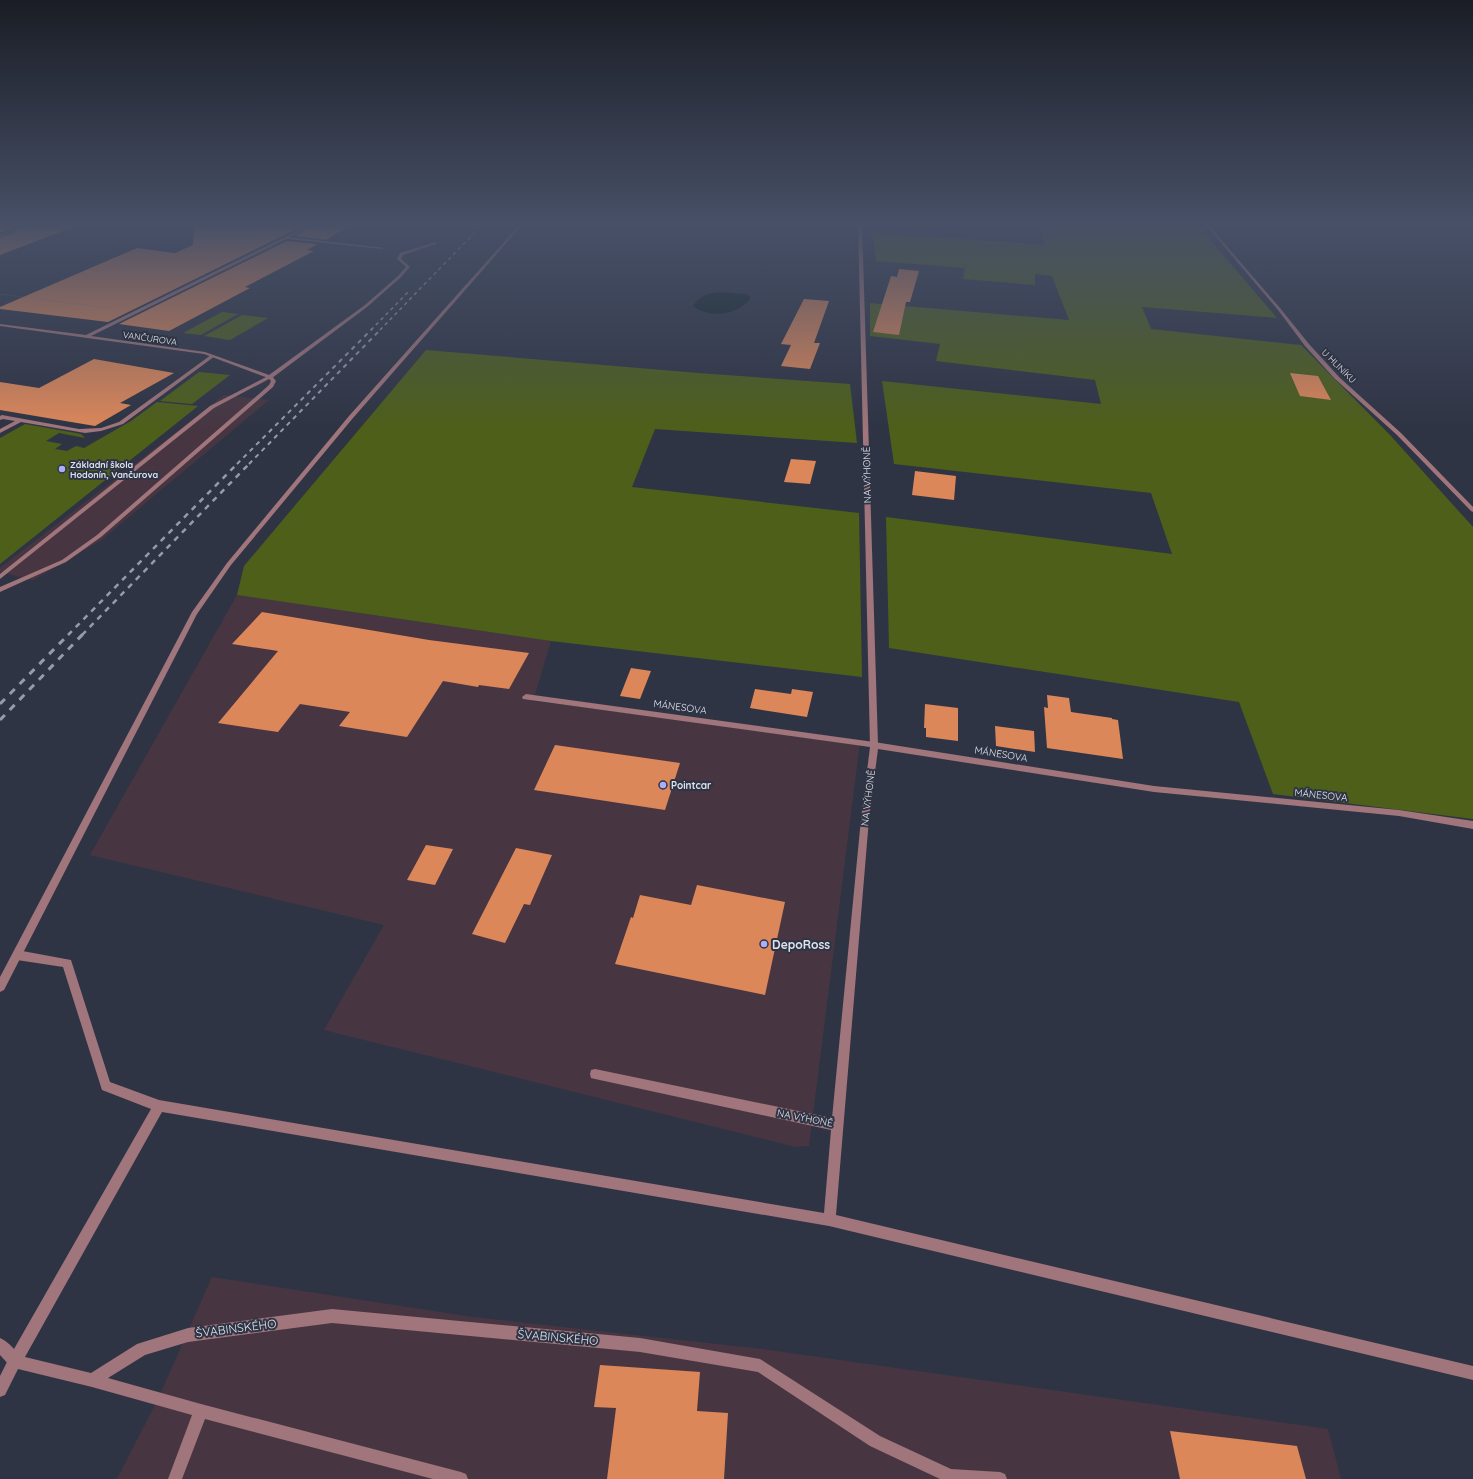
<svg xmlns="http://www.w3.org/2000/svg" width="1473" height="1479" font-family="Quicksand,sans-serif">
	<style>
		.industrial { fill: #473642 }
		.green { fill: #4e5f1a }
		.water { fill: #122425 }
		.building { fill: #dc875a }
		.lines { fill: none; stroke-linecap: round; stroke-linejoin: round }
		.path { stroke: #787d8b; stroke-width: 1; stroke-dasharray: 0.5 1.5; stroke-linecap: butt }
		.lane { fill: #a0757b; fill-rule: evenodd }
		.street { fill: #a0757b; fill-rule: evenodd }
		.rail-far3 { stroke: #979ba8; stroke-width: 1.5; stroke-dasharray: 3.5 3.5; stroke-linecap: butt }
		.rail-far2 { stroke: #979ba8; stroke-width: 2; stroke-dasharray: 4.5 4.5; stroke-linecap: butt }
		.rail-far1 { stroke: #979ba8; stroke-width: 2.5; stroke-dasharray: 5.5 5.5; stroke-linecap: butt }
		.rail { stroke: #979ba8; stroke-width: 3; stroke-dasharray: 7 7; stroke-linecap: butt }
		.poi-dot { fill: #abaffb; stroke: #2f3444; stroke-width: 1.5 }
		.labels { text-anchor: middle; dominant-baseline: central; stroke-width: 4; stroke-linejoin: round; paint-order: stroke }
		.far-street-label { font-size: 9px; fill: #dfe3ee; stroke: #2f3444 }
		.far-poi-label { font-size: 9px; font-weight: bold; fill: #dfe3ee; stroke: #2f3444; text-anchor: start }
		.street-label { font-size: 10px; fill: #dfe3ee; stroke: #2f3444 }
		.poi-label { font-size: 10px; font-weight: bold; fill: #dfe3ee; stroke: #2f3444; text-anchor: start }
		.near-poi-label { font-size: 12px; font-weight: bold; fill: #dfe3ee; stroke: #2f3444; text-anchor: start }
		.near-street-label { font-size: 12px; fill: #dfe3ee; stroke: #2f3444 }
	</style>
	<rect width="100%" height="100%" fill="#2f3444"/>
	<g class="industrial">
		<polygon points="224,395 269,400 100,541 33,580 0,572 0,568"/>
		<polygon points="237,595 551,641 533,701 860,742 809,1146 796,1147 324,1030 384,925 90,855"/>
		<polygon points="212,1277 473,1317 762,1349 1328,1429 1341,1479 117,1479 158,1399"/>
	</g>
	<g class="green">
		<polygon points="1039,223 1196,223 1277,318 1142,307 1151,329 1301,345 1390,435 1473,527 1473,819 1273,794 1239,702 889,648 886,517 1172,554 1151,493 894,464 882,381 1101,404 1095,380 936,361 940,344 870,336 870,303 1069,320 1052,276 1035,274 1035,285 963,279 965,268 876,261 872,232 1045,245"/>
		<polygon points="222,312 238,314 201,335 183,333"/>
		<polygon points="242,315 268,318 230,340 204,336"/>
		<polygon points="426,350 698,373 850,384 857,443 655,429 632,487 859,513 862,677 551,641 237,595 244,566"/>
		<polygon points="199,372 230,375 192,404 160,401"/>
		<polygon points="157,402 198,406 0,564 0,438 25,424 76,433 81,434 85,438 59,433 46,441 62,444 55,449 67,451 76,446 84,448 131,421"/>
	</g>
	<path class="water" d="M719,292l26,2 5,2v3c-12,16 -41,20 -57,7 7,-10 14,-13 26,-14z"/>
	<g class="building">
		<polygon points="0,223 25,223 0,233"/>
		<polygon points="36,223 78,223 79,225 0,255 0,238"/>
		<polygon points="194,223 309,223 108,322 0,309 0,307 137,248 175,253 193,245"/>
		<polygon points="318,223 354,223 326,240 295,236"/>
		<polygon points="287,241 318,244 307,250 314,251 245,287 250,288 169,331 119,324"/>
		<polygon points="899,269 919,271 910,302 906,302 899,335 873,332 891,276 897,277"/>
		<polygon points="804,299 829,301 814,343 820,343 810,369 781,366 791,345 781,344"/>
		<polygon points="94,359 174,373 120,403 131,405 95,426 0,410 0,382 39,388"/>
		<polygon points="1290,373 1318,376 1331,400 1300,396"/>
		<polygon points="791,459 816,461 810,484 784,482"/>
		<polygon points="915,471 956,476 954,500 912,495"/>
		<polygon points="262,612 429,640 529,653 509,689 479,685 478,687 443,681 407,737 339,726 350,712 300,704 278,732 218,723 278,651 232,644"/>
		<polygon points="631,668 651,671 640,699 620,696"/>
		<polygon points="755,689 791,694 792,689 813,692 807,717 750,708"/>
		<polygon points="1047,695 1069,698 1071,712 1112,718 1112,719 1118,720 1123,759 1047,748 1044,707 1048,708"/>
		<polygon points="925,704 958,708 958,741 926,737 926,728 924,728"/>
		<polygon points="995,726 1034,731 1035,752 996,746"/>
		<polygon points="555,745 680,763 665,810 534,790"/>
		<polygon points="426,845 453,849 435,885 407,880"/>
		<polygon points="516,848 552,855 530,905 524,904 505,943 472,934"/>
		<polygon points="697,885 785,902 765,995 615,964 631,917 633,918 640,895 691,905"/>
		<polygon points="600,1365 700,1372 697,1411 728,1413 724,1479 607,1479 616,1408 594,1407"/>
		<polygon points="1170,1431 1297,1446 1306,1479 1180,1479"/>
	</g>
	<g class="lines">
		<polyline class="path" points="0,294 110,308"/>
		<g class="lane">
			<polygon points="1204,223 1207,223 1280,308 1309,344 1339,377 1401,433 1473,507 1473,512 1471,511 1397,435 1335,379 1305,346 1278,310"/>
			<polygon points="211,355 215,356 123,424 101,431 85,433 21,422 0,433 0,429 15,421 3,419 0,420 0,416 2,415 79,429 101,428 119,422"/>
			<polygon points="268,376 272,376 276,381 273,387 101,537 66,562 0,592 0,587 62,560 97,535 259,394 269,385 271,381 269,379 214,408 0,579 0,574 210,406"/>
			<polygon points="526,694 874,742 1154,786 1399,810 1473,821 1473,829 1399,816 1154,792 878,749 869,819 836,1215 1473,1366 1473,1380 829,1226 162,1112 25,1357 91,1373 137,1344 188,1328 332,1309 640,1338 760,1359 880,1436 951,1469 1000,1472 1005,1474 1007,1479 940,1479 870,1446 758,1372 640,1352 332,1323 188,1342 145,1355 108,1378 201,1404 461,1472 466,1474 468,1479 433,1479 205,1419 182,1479 168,1479 192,1415 92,1387 18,1369 5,1395 0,1397 0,1376 10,1356 151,1109 102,1090 63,967 17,960 14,958 12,955 14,952 17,950 71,960 110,1082 159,1100 824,1213 831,1130 595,1079 591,1078 590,1074 591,1070 595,1069 832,1118 861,819 870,747 523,699 522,697"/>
		</g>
		<g class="street">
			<polygon points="30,223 35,223 0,237 0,235"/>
			<polygon points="313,223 317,223 290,237 384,248 382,249 287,239 91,336 205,352 269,375 365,305 398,276 406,267 397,259 400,253 436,242 436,244 403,255 401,259 410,267 400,278 367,307 272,378 268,378 204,354 0,326 0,324 86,335"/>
			<polygon points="521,223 524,223 353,418 231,565 197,614 4,990 0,992 0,977 192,612 227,563 349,416"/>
			<polygon points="858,223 862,223 878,745 874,748 870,745"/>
			<path d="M0,1338c9,4 18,14 22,23l-2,5 -5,2 -5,-2 -10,-11z"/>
		</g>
		<g class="rail-far3">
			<polyline points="371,330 409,291"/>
			<polyline points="380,330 484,223"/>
		</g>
		<g class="rail-far2">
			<polyline points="237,464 372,329"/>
			<polyline points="249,464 381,329"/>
		</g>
		<g class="rail-far1">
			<polyline points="68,635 238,463"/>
			<polyline points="82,635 250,463"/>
		</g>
		<g class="rail">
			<polyline points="0,704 69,634"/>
			<polyline points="0,720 83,634"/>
		</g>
	</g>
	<linearGradient id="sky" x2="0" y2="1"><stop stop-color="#1a1d25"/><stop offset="0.52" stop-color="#475067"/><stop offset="1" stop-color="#475067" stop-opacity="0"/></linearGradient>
	<rect width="1473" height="430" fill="url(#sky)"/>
	<g class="poi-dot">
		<circle cx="62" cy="469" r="4"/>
		<circle cx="663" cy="785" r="4"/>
		<circle cx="764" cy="944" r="4"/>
	</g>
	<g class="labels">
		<g class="far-street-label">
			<text transform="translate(150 338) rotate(8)">VANČUROVA</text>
			<text transform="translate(1339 366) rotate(45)">U HLINÍKU</text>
		</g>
		<g class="far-poi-label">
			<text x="70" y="464">Základní škola<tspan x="70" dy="10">Hodonín, Vančurova</tspan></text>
		</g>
		<g class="street-label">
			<text transform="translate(867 475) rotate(-91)">NA VÝHONĚ</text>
			<text transform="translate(680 707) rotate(8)">MÁNESOVA</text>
			<text transform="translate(1001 754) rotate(9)">MÁNESOVA</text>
			<text transform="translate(1321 795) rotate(6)">MÁNESOVA</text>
			<text transform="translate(868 798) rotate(-83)">NA VÝHONĚ</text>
			<text transform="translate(805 1118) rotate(11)">NA VÝHONĚ</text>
		</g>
		<g class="poi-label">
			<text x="671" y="785">Pointcar</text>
		</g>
		<g class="near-poi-label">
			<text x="772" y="944">DepoRoss</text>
		</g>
		<g class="near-street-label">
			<text transform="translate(236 1328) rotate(-7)">ŠVABINSKÉHO</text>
			<text transform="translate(558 1337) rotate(5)">ŠVABINSKÉHO</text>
		</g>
	</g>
</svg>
